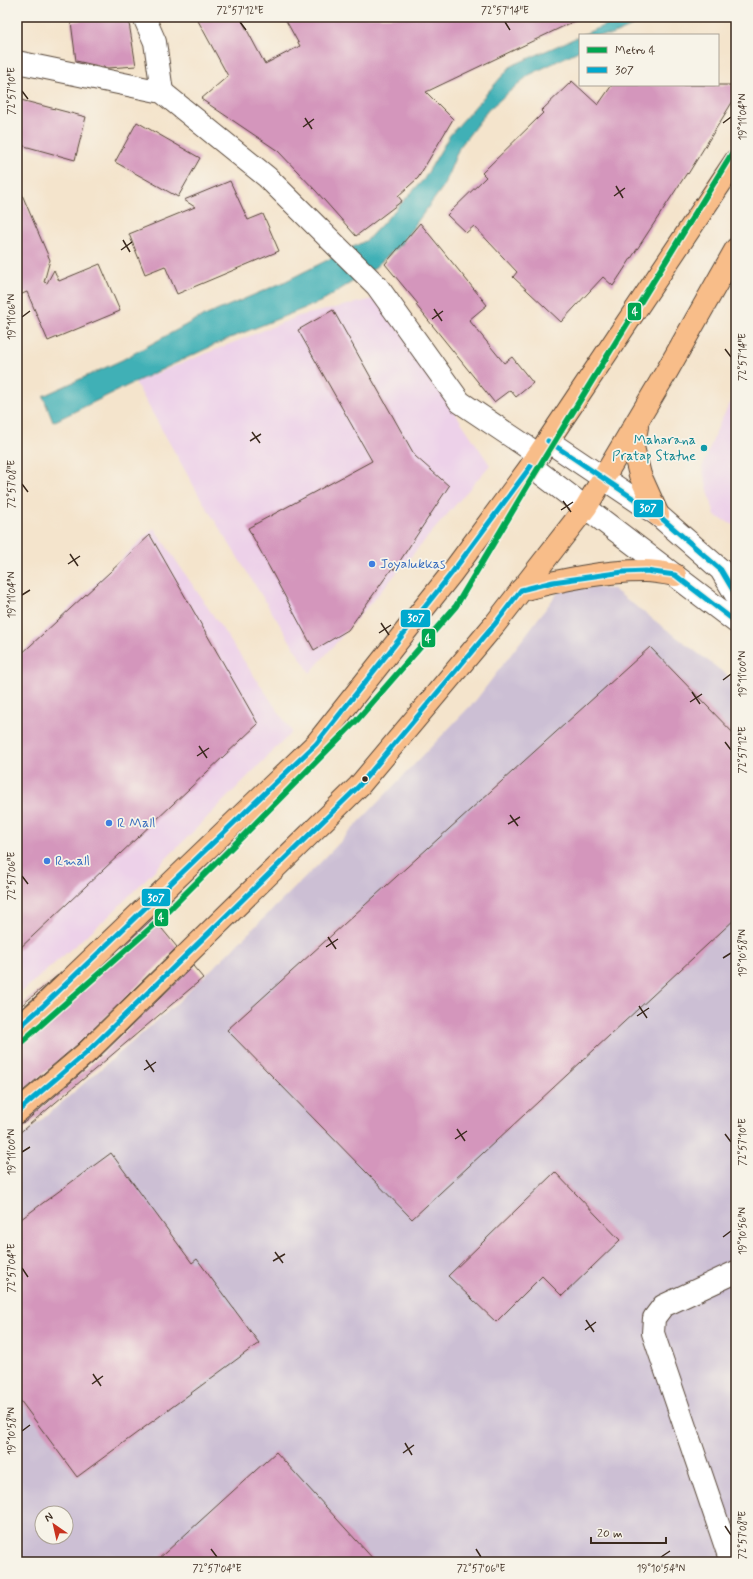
<svg xmlns="http://www.w3.org/2000/svg" width="753" height="1579" font-family="Mynerve,sans-serif">
	<style>
		.built { fill: #edd1e9 }
		.industrial { fill: #ccbfd4; fill-rule: evenodd }
		.water { fill: #3fb0b6; stroke: #3d6d6a }
		.building { fill: #d496bc }
		.lines { fill: none; stroke-linecap: round; stroke-linejoin: round }
		.minor-casing { stroke: #574638; stroke-width: 24 }
		.tertiary-casing { stroke: #574638; stroke-width: 24 }
		.primary-casing { stroke: #574638; stroke-width: 24 }
		.minor { stroke: #fff; stroke-width: 22 }
		.tertiary { stroke: #fff; stroke-width: 22 }
		.primary { stroke: #f8bd89; stroke-width: 22 }
		.bus-1-casing { stroke: #f7f3e8; stroke-width: 8 }
		.bus-1 { stroke: #00a9ce; stroke-width: 5 }
		.metro-1-casing { stroke: #f7f3e8; stroke-width: 9 }
		.metro-1 { stroke: #00a651; stroke-width: 6 }
		.ticks { fill: none; stroke: #3b2a1e; stroke-width: 1.5 }
		.culture-dot { fill: #0f9aa8; stroke: #f7f3e8; stroke-width: 1.5 }
		.shop-dot { fill: #3f7fe0; stroke: #f7f3e8; stroke-width: 1.5 }
		.bus-dot { fill: #3b2a1e; stroke: #f7f3e8; stroke-width: 1.5 }
		.labels { text-anchor: middle; dominant-baseline: central; stroke-width: 3.5; stroke-linejoin: round; paint-order: stroke }
		.culture-label { font-size: 14px; fill: #0d838f; stroke: #f7f3e8; text-anchor: end }
		.shop-label { font-size: 14px; fill: #366cbe; stroke: #f7f3e8; text-anchor: start }
		.line-badge { stroke: #f7f3e8; stroke-width: 1.5 }
		.badge-label { font-size: 11px; text-anchor: middle; font-weight: bold; fill: #fff }
		.neatline { fill: none; stroke: #3b2a1e; stroke-width: 1.5 }
		.ticks-label { font-size: 10px; text-anchor: middle; fill: #3b2a1e }
	</style>
	<rect width="100%" height="100%" fill="#f7f3e8"/>
	<filter id="ink" filterUnits="userSpaceOnUse"><feTurbulence type="fractalNoise" baseFrequency=".025" numOctaves="2"/><feDisplacementMap in="SourceGraphic" scale="8" xChannelSelector="R" yChannelSelector="G"/><feConvolveMatrix kernelMatrix="1 2 1 2 8 2 1 2 1" color-interpolation-filters="sRGB"/></filter>
	<filter id="wash" filterUnits="userSpaceOnUse"><feTurbulence type="fractalNoise" baseFrequency=".012" numOctaves="4" result="noise"/><feDisplacementMap in="SourceGraphic" scale="16" xChannelSelector="R" yChannelSelector="G"/><feGaussianBlur stdDeviation="0.9" result="paint"/><feColorMatrix in="noise" values="0 0 0 0 0 0 0 0 0 0 0 0 0 0 0 0 0 1.4 0 .05"/><feComposite in="paint" operator="in"/></filter>
	<g filter="url(#wash)">
		<rect width="100%" height="100%" fill="#f4e4cc"/>
		<g class="built">
			<polygon points="378,298 490,465 310,673 200,497 135,382 299,316"/>
			<polygon points="736,393 736,526 715,516 702,468 720,422"/>
			<polygon points="154,528 292,732 110,915 17,996 17,657"/>
		</g>
		<path class="industrial" d="M563,586l50,3 123,93v880h-719v-421l157,-135 145,-142 157,-164zM42,1513h24v24h-24z"/>
		<g class="water">
			<polygon points="624,17 653,17 612,35 582,35"/>
			<polygon points="580,36 580,50 529,75 488,110 459,148 443,187 400,245 373,269 320,302 225,340 135,382 53,422 43,396 122,360 195,320 284,282 367,240 424,179 450,135 511,66"/>
		</g>
		<g id="blocks">
			<g class="building">
				<polygon points="99,17 128,17 136,66 108,68 76,61 71,22"/>
				<polygon points="196,17 240,17 265,64 300,46 284,17 583,17 426,92 453,119 418,178 398,196 402,201 356,236 316,191 278,151 201,99 228,76"/>
				<polygon points="572,81 598,105 612,85 736,85 736,96 688,174 687,173 613,286 603,277 561,322 513,277 517,272 474,226 466,233 447,215 486,177 482,173 543,113 541,111"/>
				<polygon points="17,99 86,117 75,160 17,144"/>
				<polygon points="137,122 200,158 178,197 115,162"/>
				<polygon points="230,181 248,220 263,214 279,251 177,294 165,266 145,274 129,234 195,207 184,200"/>
				<polygon points="17,183 50,260 44,282 47,283 54,270 59,281 100,264 120,311 48,341 27,292 17,296"/>
				<polygon points="420,223 487,305 469,320 504,363 512,357 533,383 516,397 510,390 494,402 416,305 418,304 385,264"/>
				<polygon points="333,310 415,456 449,486 394,570 393,567 348,630 314,650 248,528 372,461 298,330"/>
				<polygon points="150,535 258,724 17,951 17,658"/>
				<polygon points="650,647 736,736 736,918 412,1219 227,1030"/>
				<polygon points="153,918 177,947 78,1044 17,1096 17,1041 25,1038 51,1016"/>
				<polygon points="193,966 203,978 17,1135 17,1124 25,1122 94,1062"/>
				<polygon points="58,975 34,998 17,1012 17,1009"/>
				<polygon points="111,1153 192,1263 197,1259 259,1343 77,1477 17,1396 17,1222"/>
				<polygon points="555,1172 620,1240 562,1296 542,1276 496,1322 448,1276"/>
				<polygon points="276,1452 376,1562 155,1562"/>
			</g>
		</g>
	</g>
	<g filter="url(#ink)">
		<use href="#blocks" fill-opacity="0" stroke="#574638" stroke-width="1"/>
		<g class="lines">
			<g class="minor-casing">
				<g id="minor">
					<polyline points="144,17 155,42 162,92"/>
					<polyline points="17,62 162,92 267,177 377,286 460,402 539,455"/>
					<polyline points="731,1562 653,1333 654,1318 663,1306 736,1272"/>
				</g>
			</g>
			<g class="tertiary-casing">
				<g id="tertiary">
					<polyline points="548,441 658,515 721,570 736,595"/>
					<polyline points="531,466 736,622"/>
				</g>
			</g>
			<g class="primary-casing">
				<g id="primary">
					<polyline points="637,427 633,447 640,475 658,515"/>
					<path d="M521,590c40,-10 82,-19 123,-19 10,0 21,2 31,4"/>
					<polyline points="17,1029 42,1007 316,744 451,574 531,466 736,160"/>
					<polyline points="17,1112 86,1053 359,786 495,624 586,507 667,371 736,249"/>
				</g>
			</g>
			<use href="#minor" class="minor"/>
			<use href="#tertiary" class="tertiary"/>
			<use href="#primary" class="primary"/>
			<g class="bus-1-casing">
				<g id="bus-1">
					<polyline points="548,441 658,515 721,570 734,592"/>
					<polyline points="17,1029 42,1007 316,744 451,574 531,466"/>
					<polyline points="17,1112 86,1053 359,786 495,624 521,590 553,582 623,572 646,571 675,575 736,622"/>
				</g>
			</g>
			<use href="#bus-1" class="bus-1"/>
			<g class="metro-1-casing">
				<polyline id="metro-1" points="17,1046 154,925 247,832 357,720 456,606 534,475 736,147"/>
			</g>
			<use href="#metro-1" class="metro-1"/>
		</g>
	</g>
	<path class="ticks" d="M240,22l6,8M505,22l5,8M22,91l6,8M305,118l7,11M723,123l8,-6M303,127l11,-8M616,186l7,12M614,196l11,-8M123,240l7,12M121,250l11,-8M434,309l8,12M22,317l8,-6M432,319l11,-8M725,349l6,8M252,432l8,11M250,441l11,-7M22,484l6,8M563,501l8,11M561,510l12,-8M70,554l8,12M68,564l12,-8M22,595l8,-5M381,623l8,12M379,633l12,-8M723,680l8,-6M692,692l8,12M690,702l12,-8M725,742l6,8M199,746l8,12M197,756l12,-8M510,815l8,11M508,824l12,-7M22,876l6,8M328,937l8,12M326,947l12,-8M723,958l8,-5M639,1006l8,12M637,1016l12,-8M146,1060l8,12M144,1070l12,-8M457,1129l8,12M725,1134l6,8M455,1139l12,-8M22,1152l8,-5M723,1237l8,-6M275,1252l8,11M273,1261l12,-7M22,1268l6,9M586,1320l8,12M585,1330l11,-8M93,1374l8,12M92,1384l11,-8M22,1431l8,-6M405,1443l7,12M403,1453l11,-8M725,1526l6,9M211,1549l6,8M476,1549l5,8M661,1557l9,-6"/>
	<circle class="culture-dot" cx="704" cy="448" r="4"/>
	<g class="shop-dot">
		<circle cx="372" cy="564" r="4"/>
		<circle cx="109" cy="823" r="4"/>
		<circle cx="47" cy="861" r="4"/>
	</g>
	<circle class="bus-dot" cx="365" cy="779" r="3.5"/>
	<g class="labels">
		<g class="culture-label">
			<text x="696" y="440">Maharana<tspan x="696" dy="16">Pratap Statue</tspan></text>
		</g>
		<g class="shop-label">
			<text x="380" y="564">Joyalukkas</text>
			<text x="117" y="823">R Mall</text>
			<text x="55" y="861">Rmall</text>
		</g>
	</g>
	<g class="line-badge">
		<rect x="627" y="302" width="15" height="19" rx="4" fill="#00a651"/>
		<rect x="633" y="499" width="31" height="19" rx="4" fill="#00a9ce"/>
		<rect x="400" y="609" width="31" height="19" rx="4" fill="#00a9ce"/>
		<rect x="421" y="628" width="15" height="20" rx="4" fill="#00a651"/>
		<rect x="141" y="888" width="30" height="19" rx="4" fill="#00a9ce"/>
		<rect x="154" y="908" width="15" height="19" rx="4" fill="#00a651"/>
	</g>
	<g class="badge-label">
		<text x="635" y="315">4</text>
		<text x="648" y="512">307</text>
		<text x="416" y="622">307</text>
		<text x="428" y="642">4</text>
		<text x="156" y="902">307</text>
		<text x="161" y="921">4</text>
	</g>
	<rect width="753" height="1579" fill="none" stroke="#f7f3e8" stroke-width="44"/>
	<rect x="579" y="34" width="140" height="52" fill="#f7f3e8" stroke="#aca397"/>
	<rect x="587" y="47" width="20" height="6" fill="#00a651" stroke="#aca397"/>
	<text x="615" y="54" font-size="12" fill="#3b2a1e">Metro 4</text>
	<rect x="587" y="67" width="20" height="6" fill="#00a9ce" stroke="#aca397"/>
	<text x="615" y="74" font-size="12" fill="#3b2a1e">307</text>
	<g transform="translate(54 1525) rotate(326)"><circle r="19" fill="#f7f3e8" stroke="#aca397"/>
	<path d="M0-3L7 15L0 10L-7 15Z" fill="#c8321e"/>
	<text y="-6" font-size="11" font-weight="bold" text-anchor="middle" fill="#3b2a1e">N</text>
	</g>
	<path d="M591 1537v6h75v-6" fill="none" stroke="#3b2a1e" stroke-width="2"/>
	<text x="597" y="1537" font-size="12" fill="#3b2a1e" stroke="#f7f3e8" stroke-width="3" paint-order="stroke">20 m</text>
	<rect x="22" y="22" width="709" height="1535" class="neatline"/>
	<g class="ticks-label">
		<text x="240" y="14">72°57'12"E</text>
		<text x="505" y="14">72°57'14"E</text>
		<text transform="translate(11 91) rotate(-90)" y="4">72°57'10"E</text>
		<text transform="translate(742 117) rotate(-90)" y="4">19°11'04"N</text>
		<text transform="translate(11 317) rotate(-90)" y="4">19°11'06"N</text>
		<text transform="translate(742 357) rotate(-90)" y="4">72°57'14"E</text>
		<text transform="translate(11 484) rotate(-90)" y="4">72°57'08"E</text>
		<text transform="translate(11 595) rotate(-90)" y="4">19°11'04"N</text>
		<text transform="translate(742 674) rotate(-90)" y="4">19°11'00"N</text>
		<text transform="translate(742 750) rotate(-90)" y="4">72°57'12"E</text>
		<text transform="translate(11 876) rotate(-90)" y="4">72°57'06"E</text>
		<text transform="translate(742 953) rotate(-90)" y="4">19°10'58"N</text>
		<text transform="translate(742 1142) rotate(-90)" y="4">72°57'10"E</text>
		<text transform="translate(11 1152) rotate(-90)" y="4">19°11'00"N</text>
		<text transform="translate(742 1231) rotate(-90)" y="4">19°10'56"N</text>
		<text transform="translate(11 1268) rotate(-90)" y="4">72°57'04"E</text>
		<text transform="translate(11 1431) rotate(-90)" y="4">19°10'58"N</text>
		<text transform="translate(742 1535) rotate(-90)" y="4">72°57'08"E</text>
		<text x="217" y="1572">72°57'04"E</text>
		<text x="481" y="1572">72°57'06"E</text>
		<text x="661" y="1572">19°10'54"N</text>
	</g>
</svg>
